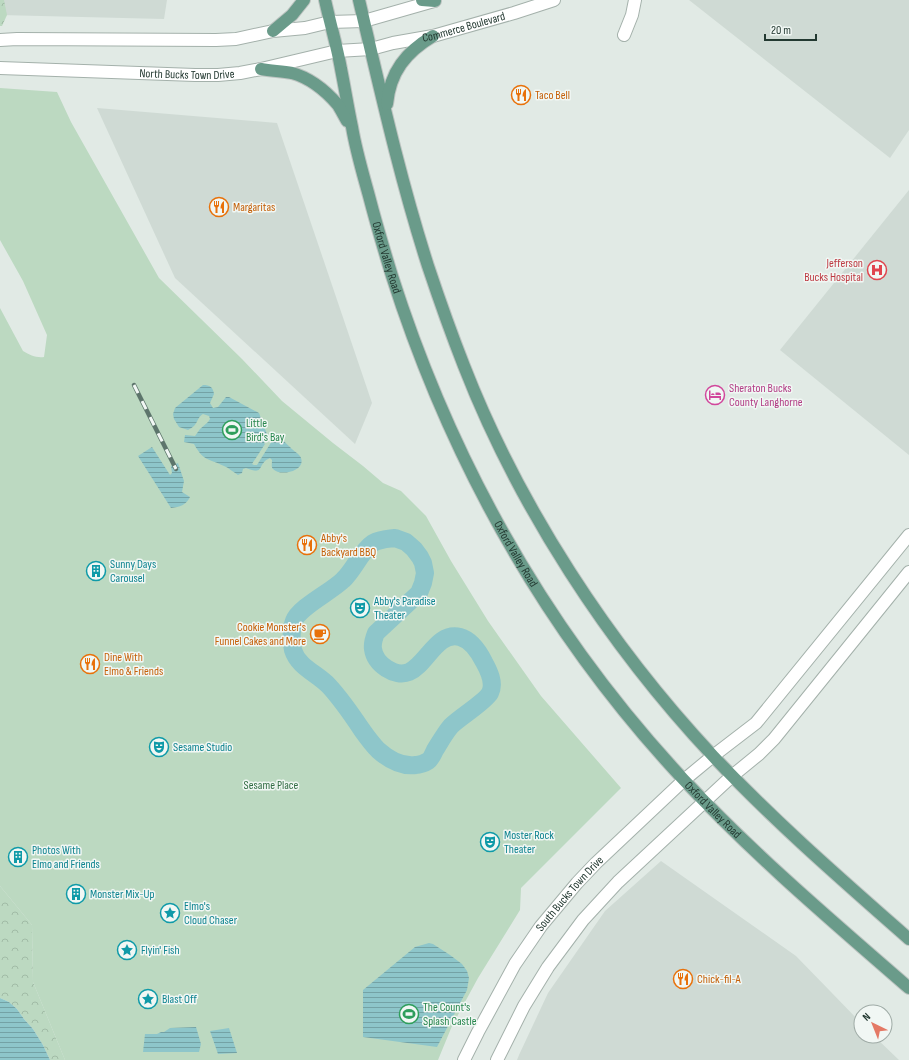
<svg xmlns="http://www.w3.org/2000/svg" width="909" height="1060" font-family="'Sofia Sans Condensed',sans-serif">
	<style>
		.built { fill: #cfdad4 }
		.forest { fill: url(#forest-crowns) }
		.green { fill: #bcd9c1 }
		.water { fill: url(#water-rules) }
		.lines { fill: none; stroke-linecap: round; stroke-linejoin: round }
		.canal { stroke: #8ec6ca; stroke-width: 18 }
		.street-casing { stroke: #a4b1ab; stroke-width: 14 }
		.primary-casing { stroke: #bdc4c1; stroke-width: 14 }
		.street { stroke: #fff; stroke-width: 12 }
		.primary { stroke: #6a9b8a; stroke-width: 12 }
		.rail-casing { stroke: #5d756c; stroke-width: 4.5 }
		.rail { stroke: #f1f7f4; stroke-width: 3; stroke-dasharray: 9; stroke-linecap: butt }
		.labels { text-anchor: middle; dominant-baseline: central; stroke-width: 3; stroke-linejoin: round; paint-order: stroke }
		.street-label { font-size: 12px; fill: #233931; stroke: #f1f7f4 }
		.food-label { font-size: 12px; fill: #c56008; stroke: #f1f7f4; text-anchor: start }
		.health-label { font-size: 12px; fill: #be3a42; stroke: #f1f7f4; text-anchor: end }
		.hotel-label { font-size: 12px; fill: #b23c85; stroke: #f1f7f4; text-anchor: start }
		.leisure-label { font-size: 12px; fill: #27864d; stroke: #f1f7f4; text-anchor: start }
		.culture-label { font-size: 12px; fill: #0d838f; stroke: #f1f7f4; text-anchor: start }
		.park-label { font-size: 12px; fill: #316c43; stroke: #f1f7f4 }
	</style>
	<defs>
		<pattern id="forest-crowns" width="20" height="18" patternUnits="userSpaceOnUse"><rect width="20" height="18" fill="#bcd9c1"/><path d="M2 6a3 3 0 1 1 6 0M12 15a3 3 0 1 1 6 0" fill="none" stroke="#a1bba6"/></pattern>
		<pattern id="water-rules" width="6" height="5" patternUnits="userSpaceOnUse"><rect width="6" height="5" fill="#8ec6ca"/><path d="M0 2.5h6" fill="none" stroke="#74a2a5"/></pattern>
	</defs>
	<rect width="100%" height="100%" fill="#e1eae5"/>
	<g class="built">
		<polygon points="0,0 167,0 164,19 0,15"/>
		<polygon points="689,0 909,0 909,130 890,158"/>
		<polygon points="97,108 277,123 372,403 355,444 175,278"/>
		<polygon points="909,190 909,455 780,350"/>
		<polygon points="661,861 796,956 831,992 861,1023 861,1036 874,1036 899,1060 517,1060 519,1055 548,993 605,911"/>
	</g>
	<g class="forest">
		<polygon points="0,0 4,0 7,15 2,26 0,26"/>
		<polygon points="0,886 32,925 33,982 65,1060 50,1060 43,1045 33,1029 24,1019 17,1009 9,1002 0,998"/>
	</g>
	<path class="green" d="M0,88l57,4 14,30 88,156 83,81 40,42 51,42 30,23 20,17 18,8 25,25 25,45 37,60 53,75 80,92 -100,100 -1,22 -42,68 -26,48 -14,34h-373l-32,-78 -1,-57 -32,-39v-578l23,43c7,4 13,7 21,6l3,-22 -24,-54 -23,-41z"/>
	<g class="water">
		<path d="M203,385c7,0 10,2 11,9l-4,9 3,5 5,-1 8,-10h3l30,16 9,24 -4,6 1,1 -13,20 2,1h3l20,-32c4,5 8,10 13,14 3,4 10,7 11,11 5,13 -21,19 -28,11 -2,-2 -1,-5 -1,-9l-2,-2c-14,6 -4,18 -24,10l-3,1 -1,4 -4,2c-5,-3 -9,-7 -14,-9 -16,-8 -20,-4 -30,-22l-10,-2 1,-7 10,1 5,-7 8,-7 2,-3 -1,-3 -6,-2c-7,4 -4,11 -15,16l-9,-3 -5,-8 -1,-5 2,-6z"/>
		<path d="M152,447l18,28 2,-2 -1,-7 7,-3 6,18 -2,11 8,5c-4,8 -10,10 -19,11l-33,-52z"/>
		<polygon points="429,943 433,944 450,955 462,964 467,971 469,978 467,990 437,1047 363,1037 363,990 415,947"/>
		<polygon points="0,998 9,1002 17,1009 24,1019 33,1029 43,1045 50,1060 0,1060"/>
		<polygon points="196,1027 201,1044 199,1052 143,1052 145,1034 157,1034 161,1032 164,1032 170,1028"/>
		<polygon points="229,1028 237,1053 218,1054 210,1031"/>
	</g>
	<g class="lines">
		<path class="canal" d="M395,538l11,4 8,7 6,8 3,6 2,10 -2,10 -4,10 -43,40c-2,5 -4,10 -3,16 2,15 22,29 36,23 18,-8 28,-41 51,-35 11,3 19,15 24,25 5,9 11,21 6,31 -5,9 -30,24 -39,33 -6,7 -11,16 -16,24 -2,4 -4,9 -7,11 -3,2 -9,4 -12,4 -14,2 -28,-6 -38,-15 -6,-6 -11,-13 -16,-20 -10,-15 -21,-31 -33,-44 -11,-12 -31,-19 -36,-36 -2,-8 -2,-21 1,-29 5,-14 37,-29 49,-41 11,-10 18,-29 30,-37 7,-4 15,-4 22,-5z"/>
		<g class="street-casing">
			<g id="street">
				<polyline points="624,35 632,15 635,0"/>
				<polyline points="0,40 17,39 216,40 236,39 273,31 305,28 330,22 364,21 434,1"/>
				<path id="s1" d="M0,68l195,7h23l22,-2 21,-4 76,-18 34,-2 22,-6 40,-7 81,-23 40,-13"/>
				<path id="s2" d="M464,1060l14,-28 37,-68 26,-38 36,-43 19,-20 88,-83 29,-24 43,-33 153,-188"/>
				<polyline points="497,1060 524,1006 548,967 583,920 618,882 732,776 759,754 774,739 909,572"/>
			</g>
		</g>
		<g class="primary-casing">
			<g id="primary">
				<path id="s3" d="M325,0c5,23 12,46 16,69 4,20 7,39 11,58 4,24 11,47 17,69 7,27 15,54 23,80 60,188 157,359 291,503 70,75 149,142 226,209"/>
				<path d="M359,0c21,89 41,179 69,266 11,33 23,67 36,100 55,141 145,279 249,390 61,65 129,124 196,183"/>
				<polyline points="422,0 435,1"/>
				<polyline points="273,31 292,15 304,0"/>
				<path d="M261,69c11,2 21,2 31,4 18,5 34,18 46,32 3,5 6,11 9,16"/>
				<path d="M387,104c3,-32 19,-52 46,-68"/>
			</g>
		</g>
		<use href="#street" class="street"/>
		<use href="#primary" class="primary"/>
		<g class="rail-casing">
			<polyline id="rail" points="134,385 176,469"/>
		</g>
		<use href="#rail" class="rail"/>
	</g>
	<defs>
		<g id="restaurant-ring" transform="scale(1)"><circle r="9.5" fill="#f1f7f4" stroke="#e8710a" stroke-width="1.5"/><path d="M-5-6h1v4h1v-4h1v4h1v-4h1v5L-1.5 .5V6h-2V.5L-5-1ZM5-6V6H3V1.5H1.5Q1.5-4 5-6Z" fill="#e8710a"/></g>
		<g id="hospital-ring" transform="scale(1)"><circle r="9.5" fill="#f1f7f4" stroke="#e0444e" stroke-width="1.5"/><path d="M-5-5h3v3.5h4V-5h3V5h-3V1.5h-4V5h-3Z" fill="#e0444e"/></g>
		<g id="hotel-ring" transform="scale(1)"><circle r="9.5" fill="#f1f7f4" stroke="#d1479c" stroke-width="1.5"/><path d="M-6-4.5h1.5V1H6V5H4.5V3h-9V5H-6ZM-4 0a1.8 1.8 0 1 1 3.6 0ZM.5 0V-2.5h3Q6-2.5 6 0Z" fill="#d1479c"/></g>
		<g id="stadium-ring" transform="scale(1)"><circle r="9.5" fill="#f1f7f4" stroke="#2e9e5b" stroke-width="1.5"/><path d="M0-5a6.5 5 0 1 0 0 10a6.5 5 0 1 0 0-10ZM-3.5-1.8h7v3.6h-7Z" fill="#2e9e5b"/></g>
		<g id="building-ring" transform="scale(1)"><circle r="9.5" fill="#f1f7f4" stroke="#0f9aa8" stroke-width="1.5"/><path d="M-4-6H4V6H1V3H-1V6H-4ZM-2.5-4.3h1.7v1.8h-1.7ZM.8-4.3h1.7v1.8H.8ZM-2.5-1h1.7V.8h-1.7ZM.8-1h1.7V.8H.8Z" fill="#0f9aa8"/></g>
		<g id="theatre-ring" transform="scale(1)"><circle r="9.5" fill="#f1f7f4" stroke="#0f9aa8" stroke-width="1.5"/><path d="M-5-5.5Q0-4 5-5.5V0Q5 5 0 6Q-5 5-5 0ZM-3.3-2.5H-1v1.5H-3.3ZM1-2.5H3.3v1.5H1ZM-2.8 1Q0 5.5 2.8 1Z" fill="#0f9aa8"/></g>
		<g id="cafe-ring" transform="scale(1)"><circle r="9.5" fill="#f1f7f4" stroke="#e8710a" stroke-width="1.5"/><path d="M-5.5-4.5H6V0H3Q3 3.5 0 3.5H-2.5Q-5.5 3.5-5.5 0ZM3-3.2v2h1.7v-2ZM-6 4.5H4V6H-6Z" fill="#e8710a"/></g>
		<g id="sight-ring" transform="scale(1)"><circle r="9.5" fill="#f1f7f4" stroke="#0f9aa8" stroke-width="1.5"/><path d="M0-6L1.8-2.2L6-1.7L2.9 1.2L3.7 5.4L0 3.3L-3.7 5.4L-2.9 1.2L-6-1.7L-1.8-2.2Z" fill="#0f9aa8"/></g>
	</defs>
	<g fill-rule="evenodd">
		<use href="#restaurant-ring" x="521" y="95"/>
		<use href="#restaurant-ring" x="219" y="207"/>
		<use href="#hospital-ring" x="877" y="270"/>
		<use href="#hotel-ring" x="715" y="395"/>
		<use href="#stadium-ring" x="232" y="430"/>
		<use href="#restaurant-ring" x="307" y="545"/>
		<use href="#building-ring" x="96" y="571"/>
		<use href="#theatre-ring" x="360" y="608"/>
		<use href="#cafe-ring" x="320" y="634"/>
		<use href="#restaurant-ring" x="90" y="664"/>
		<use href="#theatre-ring" x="159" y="747"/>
		<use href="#theatre-ring" x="490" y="842"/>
		<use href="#building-ring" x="18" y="857"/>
		<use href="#building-ring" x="76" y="894"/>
		<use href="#sight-ring" x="170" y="913"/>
		<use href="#sight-ring" x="127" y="950"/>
		<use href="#restaurant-ring" x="683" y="979"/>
		<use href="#sight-ring" x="148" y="999"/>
		<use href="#stadium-ring" x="409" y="1014"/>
	</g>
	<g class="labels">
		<g class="street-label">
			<text stroke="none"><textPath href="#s1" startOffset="469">Commerce Boulevard</textPath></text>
			<text stroke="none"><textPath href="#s1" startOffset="187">North Bucks Town Drive</textPath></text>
			<text stroke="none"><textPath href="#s3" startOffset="265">Oxford Valley Road</textPath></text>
			<text stroke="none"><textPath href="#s3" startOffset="589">Oxford Valley Road</textPath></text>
			<text stroke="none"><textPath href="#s3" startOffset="913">Oxford Valley Road</textPath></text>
			<text stroke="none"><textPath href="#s2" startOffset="198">South Bucks Town Drive</textPath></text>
		</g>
		<g class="food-label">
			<text x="535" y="95">Taco Bell</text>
			<text x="233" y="207">Margaritas</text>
			<text x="321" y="538">Abby's<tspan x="321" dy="14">Backyard BBQ</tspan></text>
			<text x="306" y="627" text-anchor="end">Cookie Monster's<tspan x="306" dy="14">Funnel Cakes and More</tspan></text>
			<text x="104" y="657">Dine With<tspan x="104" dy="14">Elmo &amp; Friends</tspan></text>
			<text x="697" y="979">Chick-fil-A</text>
		</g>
		<g class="health-label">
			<text x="863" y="263">Jefferson<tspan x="863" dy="14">Bucks Hospital</tspan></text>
		</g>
		<g class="hotel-label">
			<text x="729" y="388">Sheraton Bucks<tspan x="729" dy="14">County Langhorne</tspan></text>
		</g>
		<g class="leisure-label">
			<text x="246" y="423">Little<tspan x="246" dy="14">Bird's Bay</tspan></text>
			<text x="423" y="1007">The Count's<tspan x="423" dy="14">Splash Castle</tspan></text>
		</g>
		<g class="culture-label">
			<text x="110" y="564">Sunny Days<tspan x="110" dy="14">Carousel</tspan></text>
			<text x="374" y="601">Abby's Paradise<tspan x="374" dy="14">Theater</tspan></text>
			<text x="173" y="747">Sesame Studio</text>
			<text x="504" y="835">Moster Rock<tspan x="504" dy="14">Theater</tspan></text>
			<text x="32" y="850">Photos With<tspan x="32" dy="14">Elmo and Friends</tspan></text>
			<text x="90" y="894">Monster Mix-Up</text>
			<text x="184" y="906">Elmo's<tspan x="184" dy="14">Cloud Chaser</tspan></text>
			<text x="141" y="950">Flyin' Fish</text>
			<text x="162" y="999">Blast Off</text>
		</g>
		<g class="park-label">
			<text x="271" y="785">Sesame Place</text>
		</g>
	</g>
	<g transform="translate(873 1024) rotate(317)"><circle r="19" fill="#f1f7f4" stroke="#9faba6"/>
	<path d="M0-3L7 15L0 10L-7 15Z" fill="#e47965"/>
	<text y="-6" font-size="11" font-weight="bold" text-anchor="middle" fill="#233931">N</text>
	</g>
	<path d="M765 34v6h51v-6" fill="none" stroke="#233931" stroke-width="2"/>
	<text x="771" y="34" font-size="12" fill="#233931" stroke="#f1f7f4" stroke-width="3" paint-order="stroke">20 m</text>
</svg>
